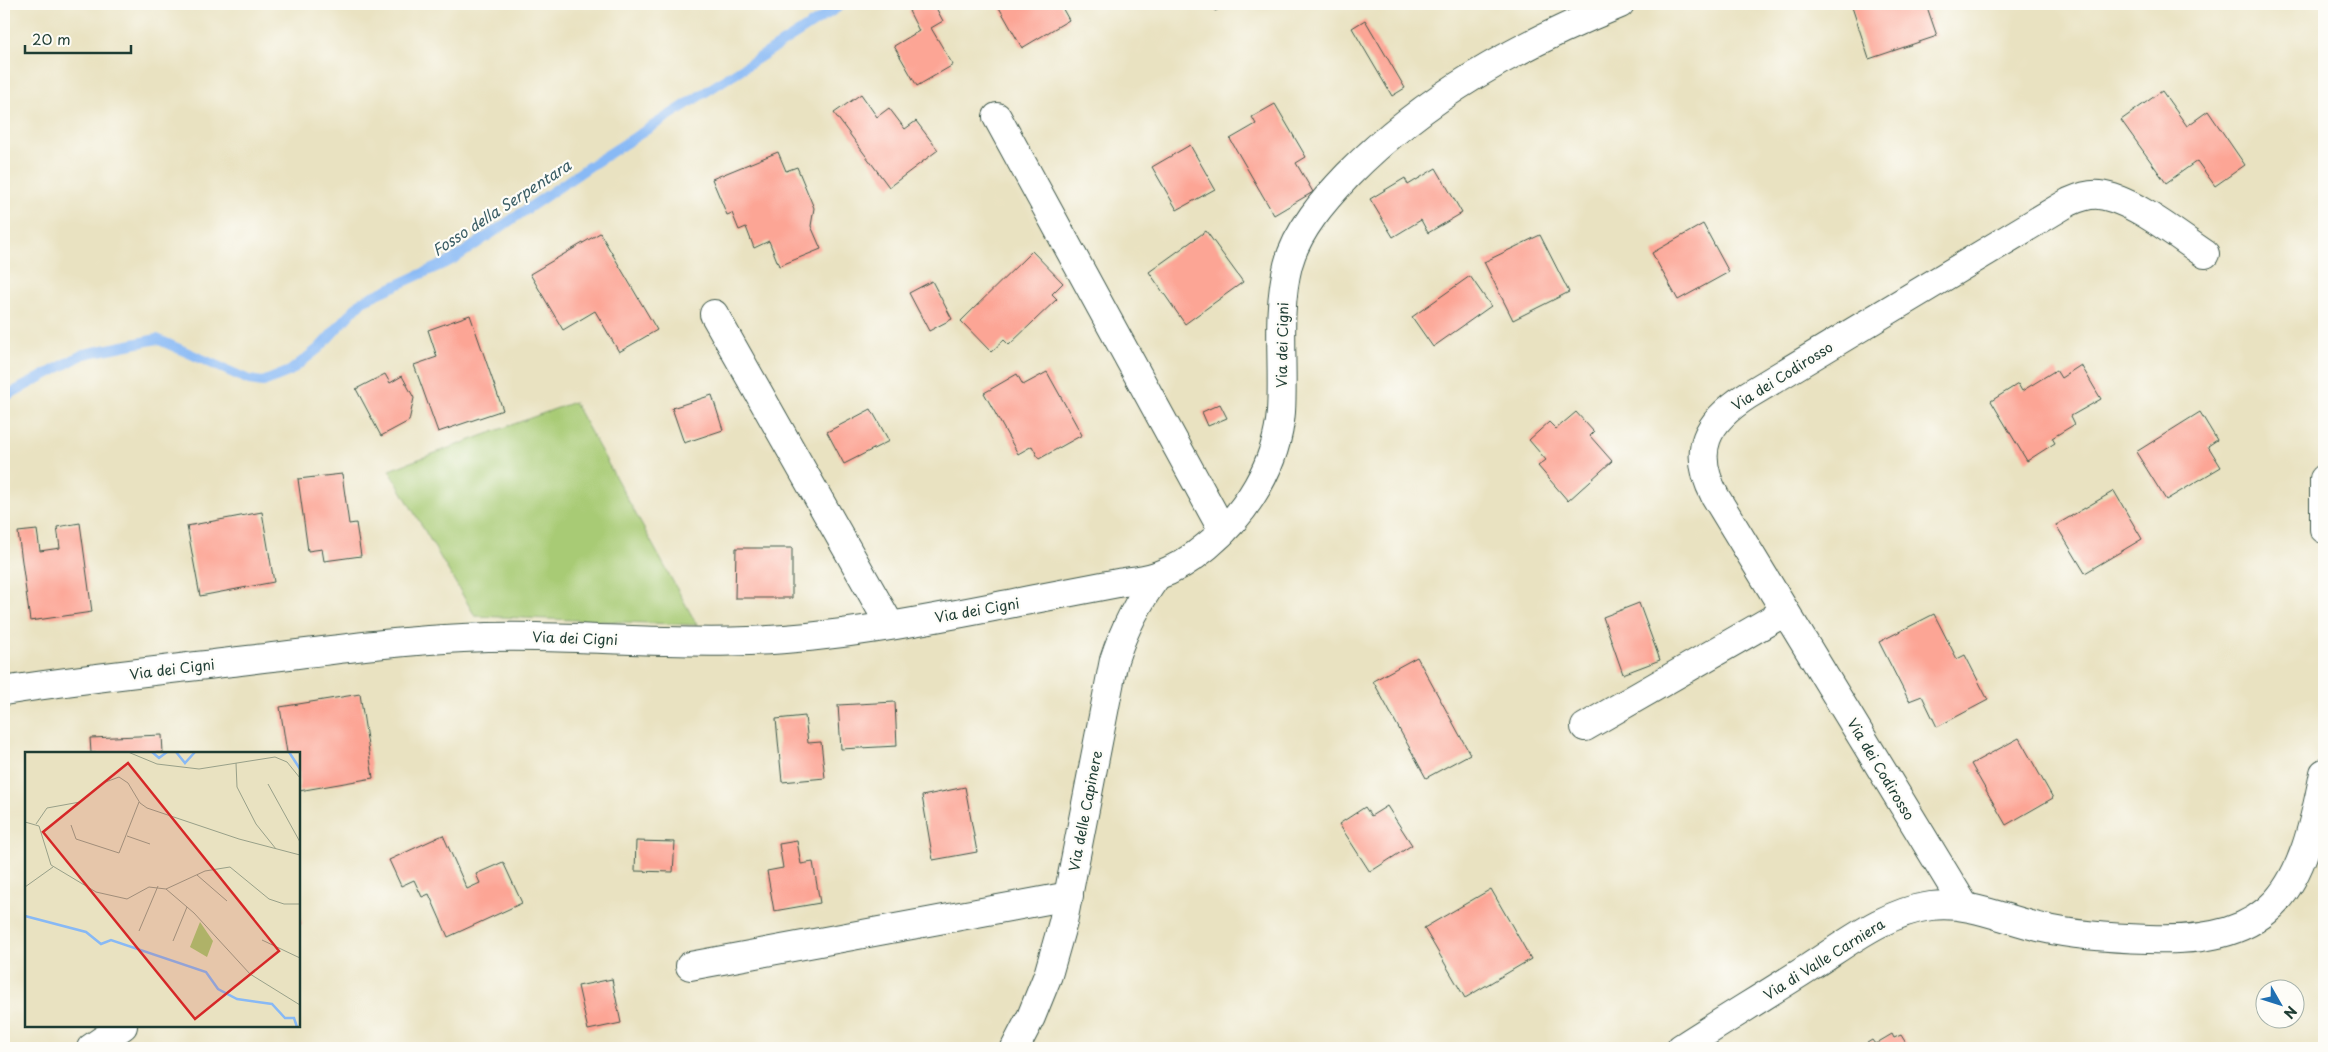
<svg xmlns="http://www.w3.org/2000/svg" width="2328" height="1052" font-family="'Playpen Sans',sans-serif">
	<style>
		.green { fill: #a8cb74; stroke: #648454 }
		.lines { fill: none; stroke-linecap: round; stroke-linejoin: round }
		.stream { stroke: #88b9f5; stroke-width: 10 }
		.building { fill: #fca595 }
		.minor-casing { stroke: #3d5649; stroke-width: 30 }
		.minor { stroke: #fff; stroke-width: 28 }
		.labels { text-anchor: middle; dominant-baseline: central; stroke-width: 4.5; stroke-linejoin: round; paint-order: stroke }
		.street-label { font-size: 14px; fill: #1f3d34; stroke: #fdfcf7 }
		.water-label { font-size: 15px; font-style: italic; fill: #395c64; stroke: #fdfcf7 }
		.inset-river { fill: none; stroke: #88b9f5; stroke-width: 2.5 }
		.inset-road { fill: none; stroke: #98a089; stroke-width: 1 }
		.view { fill: #d62828; fill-opacity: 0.15; stroke: #d62828; stroke-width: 2.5 }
		.inset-edge { fill: none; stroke: #1f3d34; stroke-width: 2.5 }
	</style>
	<rect width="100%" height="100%" fill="#fdfcf7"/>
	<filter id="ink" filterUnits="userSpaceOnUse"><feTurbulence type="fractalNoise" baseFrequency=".02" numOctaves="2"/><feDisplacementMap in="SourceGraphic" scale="10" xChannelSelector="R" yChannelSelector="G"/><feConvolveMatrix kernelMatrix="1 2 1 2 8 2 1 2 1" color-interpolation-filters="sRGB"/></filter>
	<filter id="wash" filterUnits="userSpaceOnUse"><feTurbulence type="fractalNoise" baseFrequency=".0096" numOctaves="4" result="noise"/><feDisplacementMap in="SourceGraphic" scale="20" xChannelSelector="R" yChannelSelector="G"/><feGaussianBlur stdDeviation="1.12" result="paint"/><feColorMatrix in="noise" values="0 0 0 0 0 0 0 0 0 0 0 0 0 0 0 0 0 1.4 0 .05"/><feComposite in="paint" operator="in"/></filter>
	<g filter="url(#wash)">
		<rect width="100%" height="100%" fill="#e9e2c1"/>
		<polygon class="green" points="574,402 697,625 475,616 389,470"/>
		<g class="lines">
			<polyline class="stream" points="4,397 84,354 157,339 249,380 263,382 290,371 319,348 362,301 454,259 590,166 843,4"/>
		</g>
		<g id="blocks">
			<g class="building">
				<polygon points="921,4 934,4 943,21 931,28 953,65 917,86 894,46 919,31 909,11"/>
				<polygon points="997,4 1060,4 1069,20 1022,48"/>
				<polygon points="1212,4 1231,4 1215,11"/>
				<polygon points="1851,4 1926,4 1937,36 1869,59"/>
				<polygon points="1365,20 1405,88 1392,96 1352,28"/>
				<polygon points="2162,91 2187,126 2208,111 2245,165 2215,186 2197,161 2166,183 2121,120"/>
				<polygon points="861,94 877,117 889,108 905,129 916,121 938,150 889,187 834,113"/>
				<polygon points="1275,104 1306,157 1296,163 1313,192 1274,215 1230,139 1256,124 1252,117"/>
				<polygon points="1190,145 1215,189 1177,210 1152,167"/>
				<polygon points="778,152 786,171 797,167 814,208 811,226 821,249 779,266 769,241 754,248 746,227 739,230 732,213 727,215 712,179"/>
				<polygon points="1436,168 1462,213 1428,233 1421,220 1393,237 1370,199 1405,178 1408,185"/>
				<polygon points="1703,224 1729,272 1678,300 1652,253"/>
				<polygon points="1206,231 1243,282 1185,324 1149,272"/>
				<polygon points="600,233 657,330 619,352 595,311 563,330 530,274"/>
				<polygon points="1540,235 1569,292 1513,320 1484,262"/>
				<polygon points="1032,251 1063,283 1052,294 1057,299 1009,345 1004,340 991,352 961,321"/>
				<polygon points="1470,276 1491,306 1433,347 1412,317"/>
				<polygon points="932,281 952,319 929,331 909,293"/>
				<polygon points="470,315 503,410 438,432 414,365 437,357 428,330"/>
				<polygon points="2081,365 2101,399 2071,416 2075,424 2052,438 2055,443 2027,461 1991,401 2018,384 2022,391 2056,370 2061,378"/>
				<polygon points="1047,372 1082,435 1039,459 1032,446 1018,454 984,393 1017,374 1023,385"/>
				<polygon points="385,374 390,383 402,376 414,398 409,421 381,436 356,389"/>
				<polygon points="712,395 723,430 684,443 672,408"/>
				<polygon points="1220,404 1227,418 1208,426 1202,412"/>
				<polygon points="871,409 889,441 844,464 827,432"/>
				<polygon points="1576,412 1594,432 1590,436 1612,461 1568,501 1538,466 1546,460 1529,440 1549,422 1556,429"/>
				<polygon points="2200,412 2217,440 2208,446 2221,467 2166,500 2136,452"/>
				<polygon points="342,474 349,524 356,523 361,556 324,561 322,549 308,551 298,479"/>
				<polygon points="2114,491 2142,539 2085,573 2056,525"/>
				<polygon points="262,512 274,582 200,596 187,526"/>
				<polygon points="80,523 92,612 30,621 18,532 37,530 40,551 60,548 57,527"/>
				<polygon points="736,548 792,548 792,598 735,598"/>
				<polygon points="1639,603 1660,660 1623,674 1603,617"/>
				<polygon points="1934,614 1957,659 1965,655 1988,700 1937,727 1922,696 1909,701 1879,642"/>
				<polygon points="1417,657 1470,754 1426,778 1373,681"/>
				<polygon points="360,694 373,778 299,791 299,753 287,753 280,707"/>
				<polygon points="895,702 897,746 841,749 838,705"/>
				<polygon points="805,716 808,743 821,742 825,778 782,782 776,719"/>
				<polygon points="162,735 163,753 91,753 90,738"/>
				<polygon points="2019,738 2053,798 2006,825 1971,764"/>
				<polygon points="965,787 977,852 933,860 922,796"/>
				<polygon points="1387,806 1412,845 1370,872 1339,824 1365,807 1371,816"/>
				<polygon points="443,835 467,889 480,883 476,874 503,862 522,903 448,937 429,894 422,897 414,880 401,886 389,860"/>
				<polygon points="636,841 675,842 673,872 635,871"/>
				<polygon points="797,841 801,864 813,862 820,903 774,911 767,871 783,868 779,844"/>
				<polygon points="1491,889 1531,959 1465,998 1424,928"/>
				<polygon points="299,913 302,924 299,925"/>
				<polygon points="612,979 621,1023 588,1030 578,986"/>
				<polygon points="1892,1034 1894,1038 1901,1035 1909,1048 1859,1048 1872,1040 1875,1044"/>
			</g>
		</g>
	</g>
	<g filter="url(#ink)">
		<use href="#blocks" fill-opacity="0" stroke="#3d5649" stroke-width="1"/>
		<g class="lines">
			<g class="minor-casing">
				<g id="minor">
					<polyline points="997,117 1223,531"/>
					<polyline points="714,314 890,625"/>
					<polyline points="2324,479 2324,529"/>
					<path d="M4,691c81,-13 163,-21 244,-31 71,-8 143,-19 215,-22 95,-5 190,7 286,3 97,-3 195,-25 291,-43 26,-5 52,-10 78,-15 12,-2 26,-3 38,-7 18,-6 37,-18 51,-30 40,-33 70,-82 74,-134 3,-50 -5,-98 7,-147 9,-34 36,-65 60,-90 79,-80 169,-129 272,-171"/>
					<polyline points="1585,727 1785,612"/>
					<path d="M1964,905l-249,-409c-24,-46 -9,-74 33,-101l321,-193c9,-4 20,-8 30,-7 32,3 79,41 106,59"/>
					<polyline points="690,966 1069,896"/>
					<polyline points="91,1048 123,1026"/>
					<path d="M1015,1048l16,-31 17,-42 15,-53 51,-262c10,-31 24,-58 43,-84"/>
					<path d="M1681,1048c42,-27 85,-53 127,-80 38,-24 77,-56 123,-62 38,-5 75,14 112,22 34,8 71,10 106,11 129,5 153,-51 175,-166"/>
				</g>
			</g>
			<use href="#minor" class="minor"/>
		</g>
	</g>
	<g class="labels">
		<g class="street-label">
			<text transform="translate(1282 345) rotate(-89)">Via dei Cigni</text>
			<text transform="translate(1782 376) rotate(-32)">Via dei Codirosso</text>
			<text transform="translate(977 610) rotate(-10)">Via dei Cigni</text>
			<text transform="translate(575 638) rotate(2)">Via dei Cigni</text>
			<text transform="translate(172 669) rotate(-7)">Via dei Cigni</text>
			<text transform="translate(1881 769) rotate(59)">Via dei Codirosso</text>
			<text transform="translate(1085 811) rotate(-79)">Via delle Capinere</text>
			<text transform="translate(1824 959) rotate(-32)">Via di Valle Carniera</text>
		</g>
		<g class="water-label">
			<text transform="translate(501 207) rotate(-33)">Fosso della Serpentara</text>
		</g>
	</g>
	<g transform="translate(25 752)">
		<rect width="275" height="275" fill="#e9e2c1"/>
		<path d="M175,170l13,19 -6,16 -17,-10z" fill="#a8cb74"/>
		<path class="inset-river" d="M127,0l7,6 8,-6M151,0l9,11 10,-11M264,0l11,17M0,164l61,16 15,12 10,-4 95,32 12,17 19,10 35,5 13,14h9l3,9"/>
		<path class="inset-road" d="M103,0l29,12 42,5 76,-12 12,5 13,16M211,11l1,24 19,37 20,25M243,32l32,58M0,70l14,4 12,39 45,27 31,7 22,-12 17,2 28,24 56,61 50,31M11,72l11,-16 33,-6 23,-19 16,-6 9,6 12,20 7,5 92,31 61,16M46,73l5,14 43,14 20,-51M102,84l23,8M172,123l30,26M0,135l28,-20M141,137l39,-18 25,-4 39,32 15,5h16M114,179l19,-45M237,188l38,18M148,189l14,-34"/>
		<path class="view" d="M103,11l151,188 -84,68 -152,-187z"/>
		<rect width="275" height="275" class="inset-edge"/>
	</g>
	<rect width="2328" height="1052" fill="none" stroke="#fdfcf7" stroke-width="20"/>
	<g transform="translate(2280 1004) rotate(129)"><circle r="24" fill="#fdfcf7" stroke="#a4b0a9"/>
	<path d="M0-4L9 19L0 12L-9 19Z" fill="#1f6fb2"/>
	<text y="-8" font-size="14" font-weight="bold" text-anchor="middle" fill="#1f3d34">N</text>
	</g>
	<path d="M25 45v8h106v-8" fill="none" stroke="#1f3d34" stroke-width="2.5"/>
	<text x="32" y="45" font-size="15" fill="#1f3d34" stroke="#fdfcf7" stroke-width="4" paint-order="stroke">20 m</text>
</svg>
